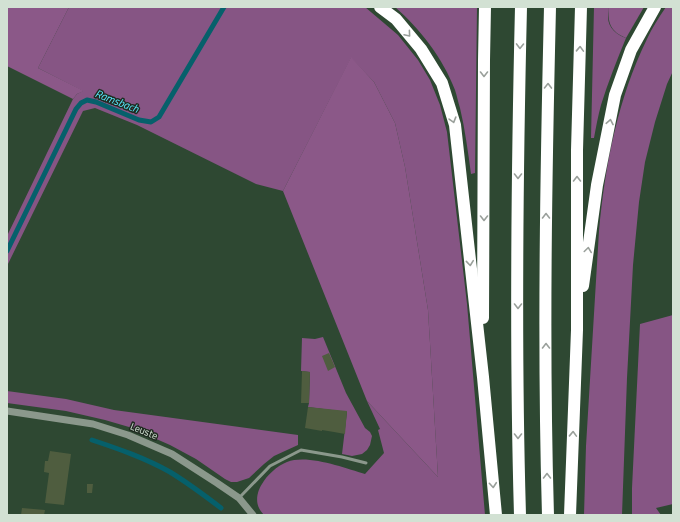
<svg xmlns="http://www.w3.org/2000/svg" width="680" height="522" font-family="'Titillium Web',sans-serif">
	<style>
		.green { fill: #865584 }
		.forest { fill: #8b5888 }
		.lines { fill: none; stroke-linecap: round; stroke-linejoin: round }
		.stream { stroke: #06606b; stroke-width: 5 }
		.building { fill: #4f5d3f }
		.service { stroke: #8b988c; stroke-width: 3 }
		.tertiary { stroke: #8b988c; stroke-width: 7 }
		.motorway { stroke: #fff; stroke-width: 12 }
		.oneway { stroke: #9aa09b }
		.labels { text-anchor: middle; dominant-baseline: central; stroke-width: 3; stroke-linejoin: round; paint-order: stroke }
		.street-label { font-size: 10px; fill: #d2e1d3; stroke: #1f2b21 }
		.water-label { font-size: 11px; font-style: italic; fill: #59e8fd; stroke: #1f2b21 }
	</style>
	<rect width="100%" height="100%" fill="#2e4832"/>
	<g class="green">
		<path d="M69,7h296l33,28 20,25 12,20 10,25 7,27 20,172 18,211h-221c-2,-2 -4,-5 -5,-7 -4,-8 -1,-18 3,-24 5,-9 15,-18 25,-22 21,-8 57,6 78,12l19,-21 -6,-23 2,-1 -13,-28 71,76 -10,-167 -23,-143 -10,-44 -21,-41 -23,-24 -68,133 -27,-7 -119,-59 -42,-17 -12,3 -76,155v-30l66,-137 4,-5 6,-3 -45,-23z"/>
		<path d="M395,7h82l-2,166 -4,1c-3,-22 -6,-45 -11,-66 -2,-6 -3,-12 -5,-18 -12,-32 -35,-61 -60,-83z"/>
		<path d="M594,7h15c0,3 -1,7 -1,10 0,11 9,18 18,21 -9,22 -18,44 -25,67 -3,11 -5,22 -7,33h-3z"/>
		<path d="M666,7h7v64l-6,13 -12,38 -10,40 -6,40 -6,63 -6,113 -5,137h-38l2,-69 13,-215c6,-66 19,-133 48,-192 5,-11 12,-22 19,-32z"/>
		<polygon points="673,315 673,504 656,508 661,515 632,515 632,488 640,324"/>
		<polygon points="323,337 346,393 365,428 370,432 372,436 370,445 367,450 362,454 352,456 342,454 347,412 308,407 309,403 310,372 301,371 302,338 315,339"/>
		<polygon points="7,391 66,399 114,410 298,435 298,445 274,456 264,464 249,478 237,482 231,482 225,479 196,459 170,445 129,427 105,420 66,411 7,403"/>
	</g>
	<g class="forest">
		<polygon points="7,7 69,7 38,68 84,91 77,94 73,99 7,66"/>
		<path d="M609,7h35l-18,31c-15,-6 -19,-15 -17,-31z"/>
		<polygon points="351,57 374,82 395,123 405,167 428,310 438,477 367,401 283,191"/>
	</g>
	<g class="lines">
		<g class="stream">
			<polyline points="7,251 76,109 81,103 87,100 96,102 139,120 151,122 159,117 224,7"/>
			<path d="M92,440c27,9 53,18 78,32 18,11 34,23 51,36"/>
		</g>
	</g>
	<g class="building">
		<polygon points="329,353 335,367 328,371 322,356"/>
		<polygon points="302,371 310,372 309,403 301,403"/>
		<polygon points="308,407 347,411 345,434 334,432 322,430 322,431 305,428"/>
		<polygon points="50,451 71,454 64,505 45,503 49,473 44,472 45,461 48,461"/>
		<polygon points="87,484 93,484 92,493 87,493"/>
		<polygon points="22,508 45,510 44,515 21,515"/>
	</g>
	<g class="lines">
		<polyline class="service" points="239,498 270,466 301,450 342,457 366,463"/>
		<polyline class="tertiary" points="7,411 93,424 128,435 172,454 217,483 239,498 253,515"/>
		<g class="motorway">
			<polyline points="380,7 396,19 421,49 442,83 455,125 483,377 496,515"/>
			<polyline points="583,286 597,185 615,95 631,50 655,7"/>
			<polyline points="483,318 484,60 485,7"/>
			<path d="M520,515c-5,-169 -3,-339 1,-508"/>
			<path d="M548,515c-5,-169 -2,-339 2,-508"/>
			<polyline points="570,515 577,330 577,150 581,7"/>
		</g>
	</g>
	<defs><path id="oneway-chevron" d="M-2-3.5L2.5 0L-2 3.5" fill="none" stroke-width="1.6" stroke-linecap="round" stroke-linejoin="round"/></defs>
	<g class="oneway">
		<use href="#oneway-chevron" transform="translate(408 34) rotate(50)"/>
		<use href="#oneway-chevron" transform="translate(520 46) rotate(91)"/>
		<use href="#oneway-chevron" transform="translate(580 49) rotate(-88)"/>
		<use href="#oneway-chevron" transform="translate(484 74) rotate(90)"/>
		<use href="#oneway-chevron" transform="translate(548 86) rotate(-89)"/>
		<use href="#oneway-chevron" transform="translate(453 120) rotate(74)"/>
		<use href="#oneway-chevron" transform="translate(610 122) rotate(-79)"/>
		<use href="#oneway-chevron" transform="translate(518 176) rotate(90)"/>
		<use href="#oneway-chevron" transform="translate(577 179) rotate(-90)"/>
		<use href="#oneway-chevron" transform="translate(546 216) rotate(-90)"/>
		<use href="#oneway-chevron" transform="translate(484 218) rotate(90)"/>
		<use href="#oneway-chevron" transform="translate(588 250) rotate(-82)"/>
		<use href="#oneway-chevron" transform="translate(470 263) rotate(84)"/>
		<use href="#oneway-chevron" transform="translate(518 306) rotate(90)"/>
		<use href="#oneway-chevron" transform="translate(546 346) rotate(-90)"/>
		<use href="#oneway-chevron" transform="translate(573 434) rotate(-88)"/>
		<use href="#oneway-chevron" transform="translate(518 436) rotate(90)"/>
		<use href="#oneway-chevron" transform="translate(547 476) rotate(-90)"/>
		<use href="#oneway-chevron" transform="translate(493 485) rotate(85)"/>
	</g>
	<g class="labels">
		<g class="street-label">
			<text transform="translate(144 431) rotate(22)">Leuste</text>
		</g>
		<g class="water-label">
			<text transform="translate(117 101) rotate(21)">Ramsbach</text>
		</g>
	</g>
	<rect width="680" height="522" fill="none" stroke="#d2e1d3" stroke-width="16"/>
</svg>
